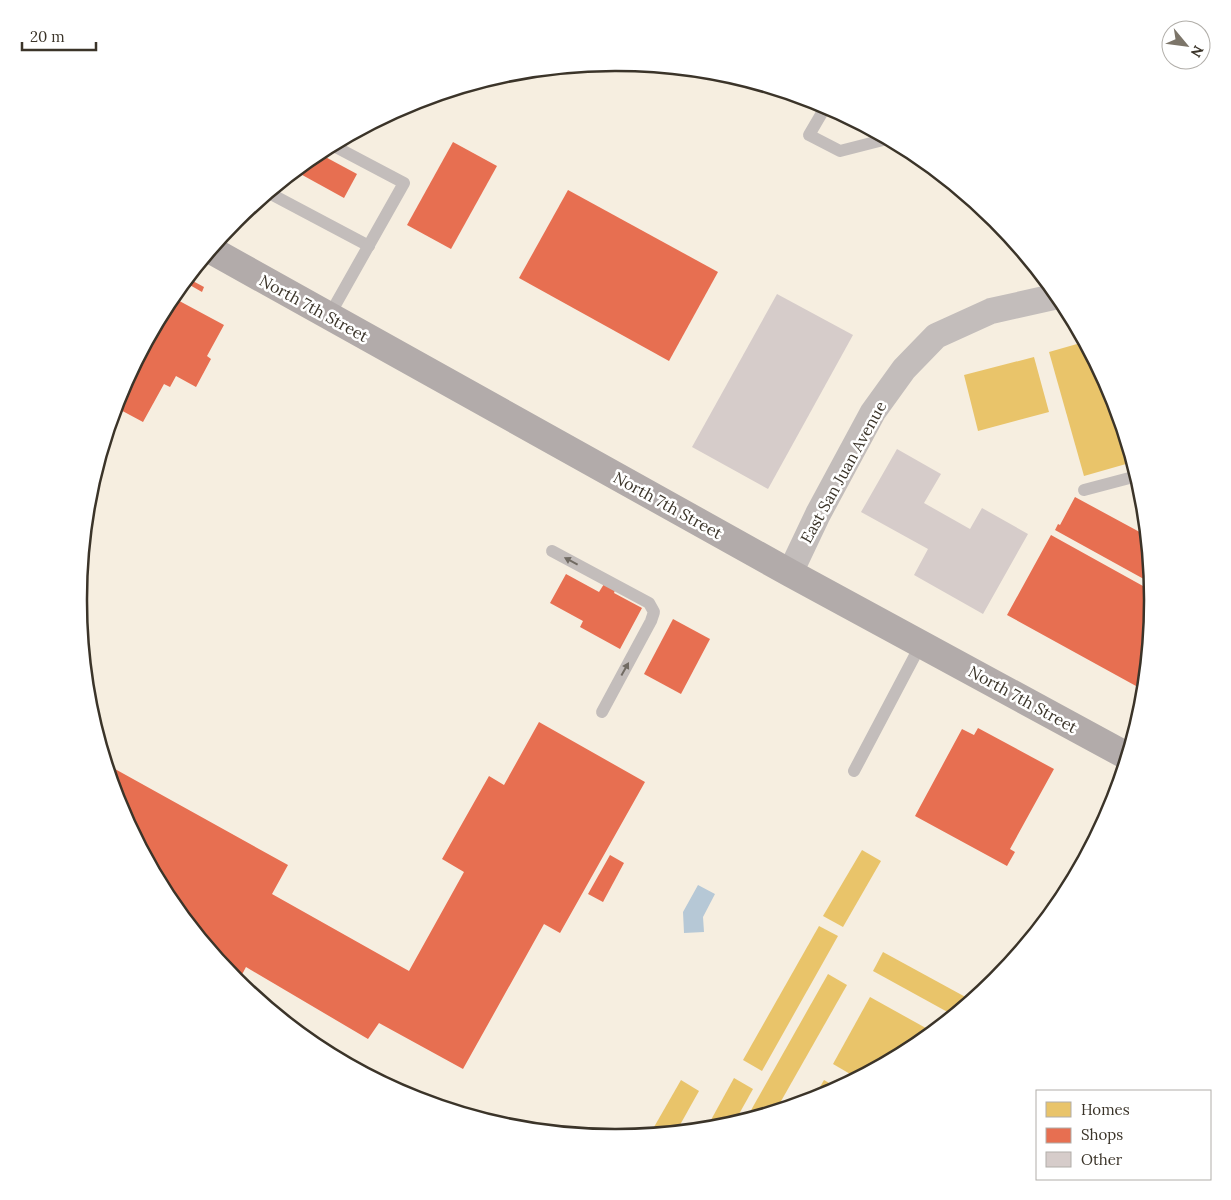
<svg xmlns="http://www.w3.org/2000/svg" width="1231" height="1200" font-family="Lora,serif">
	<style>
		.water { fill: #b6c8d6 }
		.homes { fill: #e9c46a }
		.shops { fill: #e76f51 }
		.building { fill: #d6ccca }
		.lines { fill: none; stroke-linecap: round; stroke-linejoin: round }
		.lane { stroke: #c3bdbb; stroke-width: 12 }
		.street { stroke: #c3bdbb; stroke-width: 26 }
		.primary { stroke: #b2abaa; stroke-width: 28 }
		.oneway { fill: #716b63 }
		.labels { text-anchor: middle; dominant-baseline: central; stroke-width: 5; stroke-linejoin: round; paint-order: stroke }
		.street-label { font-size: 16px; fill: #3b3429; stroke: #fff }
		.rim { fill: none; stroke: #3b3429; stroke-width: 2.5 }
	</style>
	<rect width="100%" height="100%" fill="#f6eee0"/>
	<polygon class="water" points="698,885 715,894 703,917 704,932 684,933 683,912"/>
	<g class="homes">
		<polygon points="1084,342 1099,370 1126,464 1084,476 1049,352"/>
		<polygon points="1034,357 1049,412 978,431 964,375"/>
		<polygon points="862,850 881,861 843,927 823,916"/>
		<polygon points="819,926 838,936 762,1071 743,1060"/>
		<polygon points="883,952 971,1000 953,1015 873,971"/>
		<polygon points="828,974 847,985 776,1110 746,1119"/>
		<polygon points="870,997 933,1032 914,1047 857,1078 833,1064"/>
		<polygon points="734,1078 753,1089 734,1123 720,1127 706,1129"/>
		<polygon points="681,1080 699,1091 676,1132 650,1134"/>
		<polygon points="824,1080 838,1088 813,1099"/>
	</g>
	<g class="shops">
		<polygon points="453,142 497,166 451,249 407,225"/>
		<polygon points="318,153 357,174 344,198 295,171"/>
		<polygon points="568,190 718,272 669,361 519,278"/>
		<polygon points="191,280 204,287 202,292 188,284"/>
		<polygon points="172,297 224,325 207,356 211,359 196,387 176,376 170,387 164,384 143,422 115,407 119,394"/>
		<polygon points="1075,497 1147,536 1151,583 1055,530 1058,524 1060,525"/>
		<polygon points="1051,535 1152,591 1153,600 1145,682 1139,679 1136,686 1007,615"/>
		<polygon points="566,574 599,592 604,584 615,590 614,593 642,608 620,649 580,627 583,621 550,603"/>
		<polygon points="673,619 710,639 681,694 644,674"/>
		<polygon points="539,722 645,782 560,933 544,924 463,1069 379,1023 368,1039 246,967 238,982 235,980 168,898 119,805 106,764 288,865 272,894 409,971 464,872 442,859 489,776 504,785"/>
		<polygon points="978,728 1054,769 1010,849 1015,852 1007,866 915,816 962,729 974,735"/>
		<polygon points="610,855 624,863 603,902 588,894"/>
	</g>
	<g class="building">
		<polygon points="777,294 853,335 768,489 692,447"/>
		<polygon points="897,449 941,474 924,503 970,529 982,508 1028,534 983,614 914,575 928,549 861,512"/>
	</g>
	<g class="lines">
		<g class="lane">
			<polyline points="826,106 809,135 840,151 887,139"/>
			<polyline points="269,193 369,246"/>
			<polyline points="329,316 404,183 332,145"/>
			<polyline points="1084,490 1137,476"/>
			<polyline points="552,551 649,603 654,612 651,621 602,712"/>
			<polyline points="854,771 921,644"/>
		</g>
		<polyline class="street" points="790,573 818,514 873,412 904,369 936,336 991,311 1058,296"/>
		<polyline class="primary" points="211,250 790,573 1127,756"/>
	</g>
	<defs><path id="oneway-solid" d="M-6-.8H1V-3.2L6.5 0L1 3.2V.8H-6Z" transform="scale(1.25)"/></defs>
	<g class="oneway">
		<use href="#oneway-solid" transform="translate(571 561) rotate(-152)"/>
		<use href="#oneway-solid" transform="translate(625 669) rotate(-61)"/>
	</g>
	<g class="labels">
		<g class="street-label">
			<text transform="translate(314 308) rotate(29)">North 7th Street</text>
			<text transform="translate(843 472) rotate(-61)">East San Juan Avenue</text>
			<text transform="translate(668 505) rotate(29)">North 7th Street</text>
			<text transform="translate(1023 699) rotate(29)">North 7th Street</text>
		</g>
	</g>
	<path d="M0 0H1231V1200H0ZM615 71H616A528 528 0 0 1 1144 599V601A528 528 0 0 1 616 1129H615A528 528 0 0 1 87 601V599A528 528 0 0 1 615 71Z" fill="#fff" fill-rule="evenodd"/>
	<path class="rim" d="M615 71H616A528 528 0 0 1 1144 599V601A528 528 0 0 1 616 1129H615A528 528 0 0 1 87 601V599A528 528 0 0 1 615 71Z"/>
	<rect x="1036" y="1090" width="175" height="90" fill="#ffffff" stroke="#b1aea9"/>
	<rect x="1046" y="1102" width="25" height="15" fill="#e9c46a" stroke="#b1aea9"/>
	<text x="1081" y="1115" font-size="15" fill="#3b3429">Homes</text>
	<rect x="1046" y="1128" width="25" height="15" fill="#e76f51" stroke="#b1aea9"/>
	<text x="1081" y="1140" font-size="15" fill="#3b3429">Shops</text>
	<rect x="1046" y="1152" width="25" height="15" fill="#d6ccca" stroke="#b1aea9"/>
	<text x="1081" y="1165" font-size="15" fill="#3b3429">Other</text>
	<g transform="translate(1186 45) rotate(119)"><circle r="24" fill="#ffffff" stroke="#b1aea9"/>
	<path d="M0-4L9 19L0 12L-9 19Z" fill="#7c7569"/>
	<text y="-8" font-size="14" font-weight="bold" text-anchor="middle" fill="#3b3429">N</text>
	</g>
	<path d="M22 42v8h74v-8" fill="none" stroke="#3b3429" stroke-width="2.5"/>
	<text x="30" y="42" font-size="15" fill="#3b3429" stroke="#ffffff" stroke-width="4" paint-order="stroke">20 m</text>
</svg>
